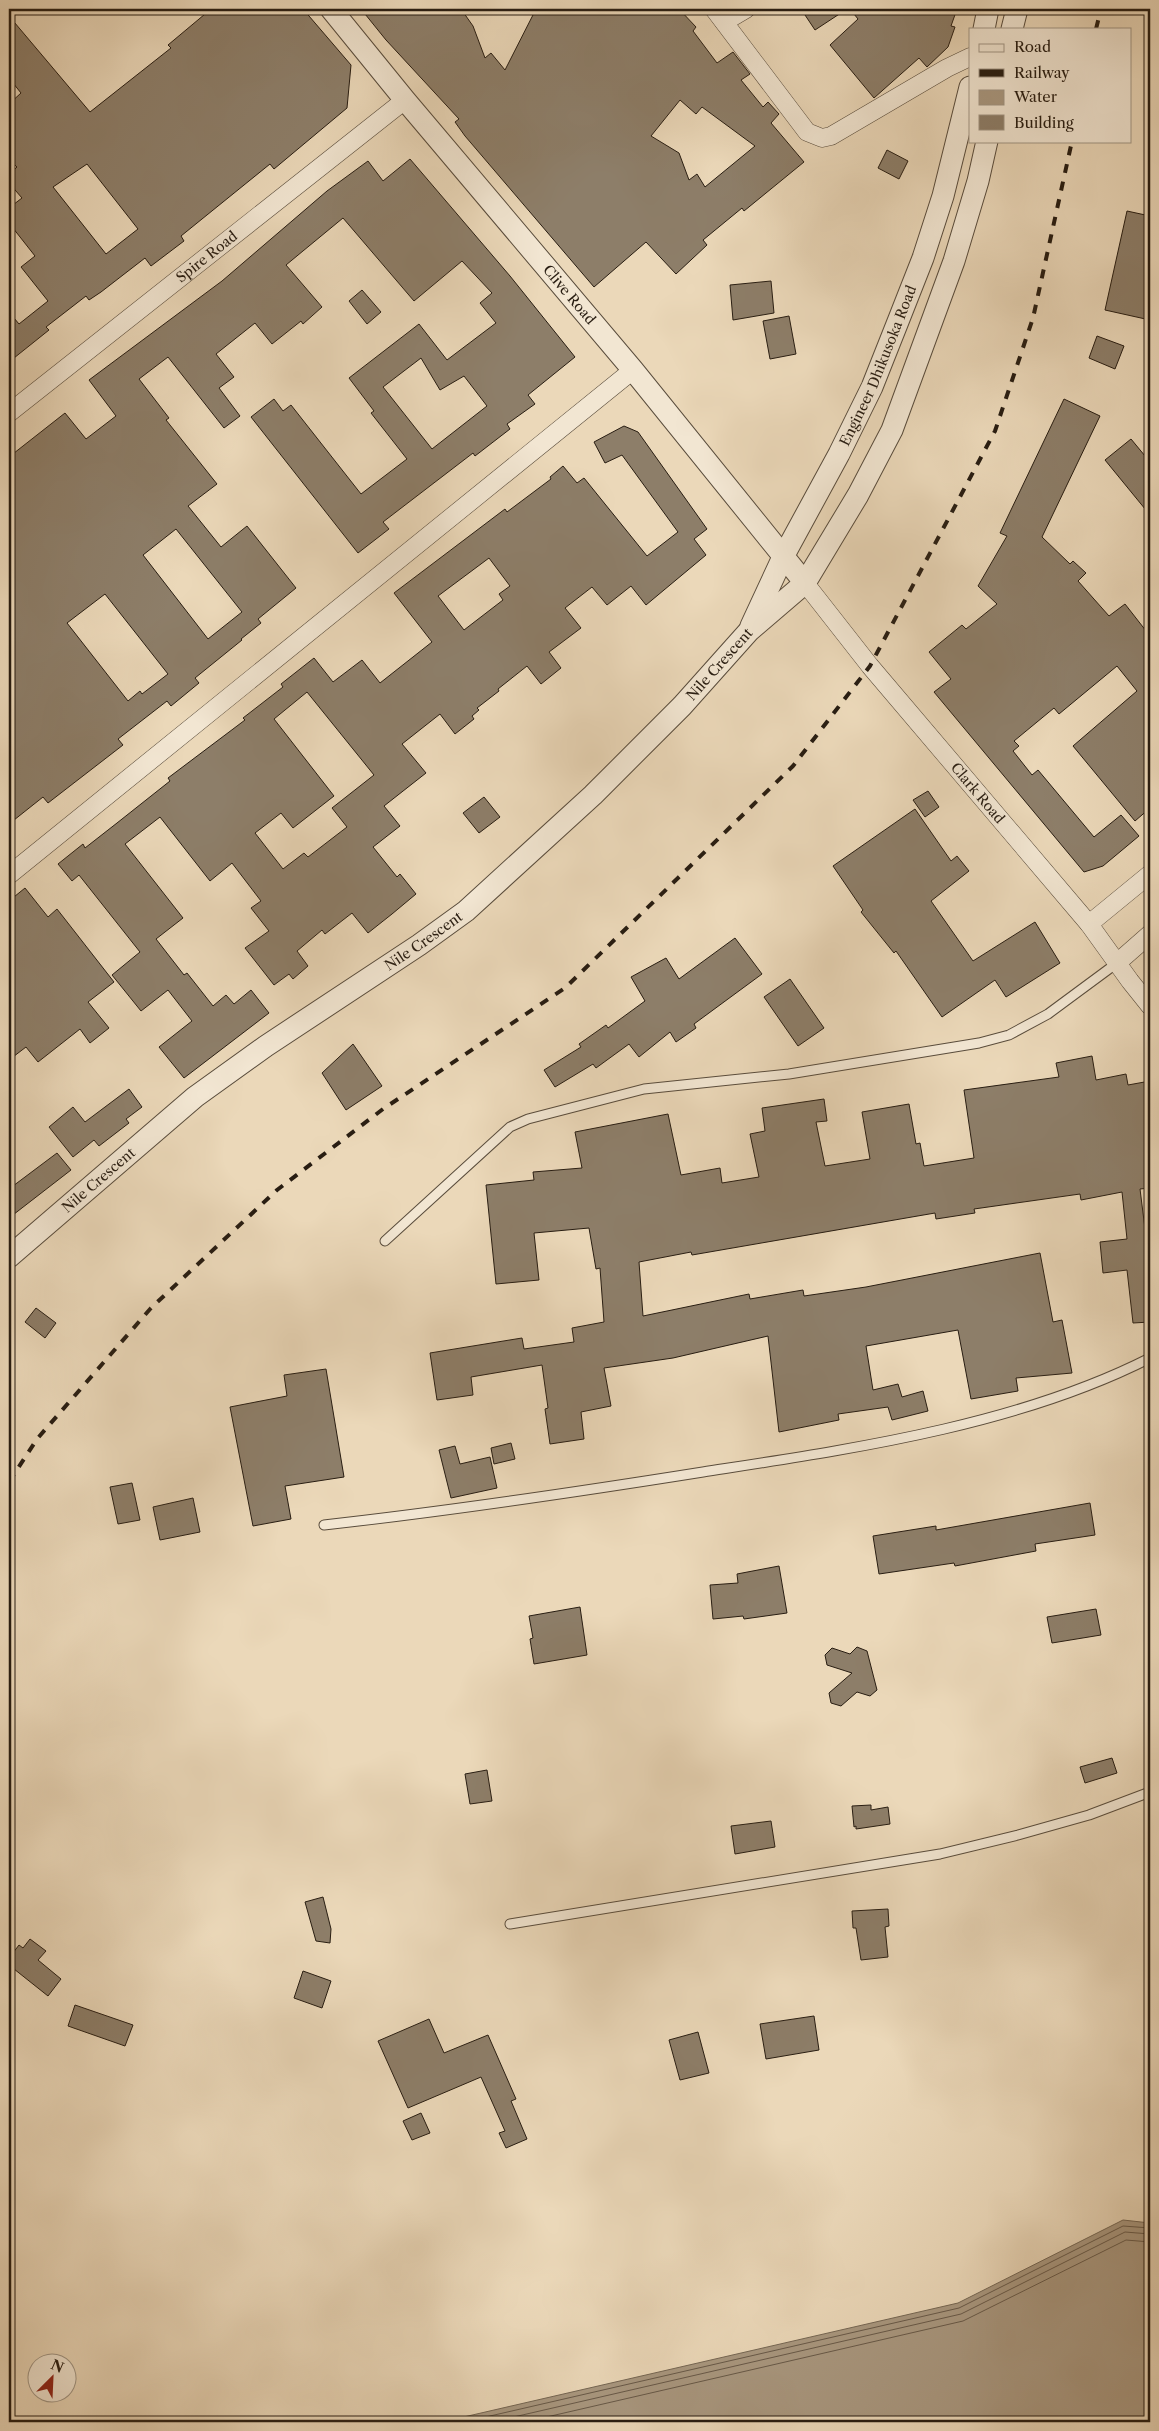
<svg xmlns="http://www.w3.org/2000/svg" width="1159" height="2431" font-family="'Libre Caslon Text',serif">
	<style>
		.water { fill: #a99880; stroke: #756754 }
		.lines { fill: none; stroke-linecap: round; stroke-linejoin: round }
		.shore { stroke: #685a49; stroke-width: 1 }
		.building { fill: #8d7e69; stroke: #281d12; fill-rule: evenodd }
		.service-casing { stroke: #594c3c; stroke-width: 11 }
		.minor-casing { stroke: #594c3c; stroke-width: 19 }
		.tertiary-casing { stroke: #594c3c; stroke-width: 23 }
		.service { stroke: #f2e6d2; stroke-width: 9 }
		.minor { stroke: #f2e6d2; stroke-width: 18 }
		.tertiary { stroke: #f2e6d2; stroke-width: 21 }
		.rail { stroke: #281d12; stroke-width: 4; stroke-dasharray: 9 9; stroke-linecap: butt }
		.labels { text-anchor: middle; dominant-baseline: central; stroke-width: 4; stroke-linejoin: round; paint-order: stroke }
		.street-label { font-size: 14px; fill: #281d12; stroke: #f2e6d2 }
	</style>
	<rect width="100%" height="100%" fill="#ebd8b9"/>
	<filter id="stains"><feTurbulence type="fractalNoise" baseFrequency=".004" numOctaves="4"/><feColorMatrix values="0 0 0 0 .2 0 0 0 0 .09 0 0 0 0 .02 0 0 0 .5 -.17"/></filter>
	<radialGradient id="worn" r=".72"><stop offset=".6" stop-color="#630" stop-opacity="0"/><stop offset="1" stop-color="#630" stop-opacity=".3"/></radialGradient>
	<polygon class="water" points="1123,2220 1150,2223 1150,2422 442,2422 958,2303"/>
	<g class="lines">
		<g class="shore">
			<polyline points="464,2422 959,2308 1123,2226 1150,2228"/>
			<polyline points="492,2422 961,2314 1125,2232 1150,2234"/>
			<polyline points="525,2422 963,2321 1126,2240 1150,2242"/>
		</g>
	</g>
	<g class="building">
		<path d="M211,9h92l48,56 -4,43 -73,61 -4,-5 -89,72 3,5 -33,25 -6,-8 -44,34 -12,8 -3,-4 -40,31 3,3 -40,32v-50l10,12 29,-23 -27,-34 14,-11 -26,-33v-15l13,-10 -13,-15v-8l8,-8 -8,-8v-55l12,-11 -12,-15v-62l81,96 81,-64 -3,-3zM87,164l51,65 -32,25 -53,-67z"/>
		<path d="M361,9h100l12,17 12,32 6,-5 14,17 31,-61h143l17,18 -3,4 24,32 16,-11 17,22 -9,6 22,27 5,-5 11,12 -8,9 33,39 -60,49 -2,-3 -39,32 4,5 -31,29 -30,-32 -52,45 -129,-151 -10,-14 4,-3 -73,-79zM680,100l16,14 6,-7 53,39 -50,41 -8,-13 -8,6 -10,-27 -28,-17z"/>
		<polygon points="801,9 847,9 815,30"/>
		<polygon points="850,9 957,9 951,26 955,27 948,47 927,67 919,58 874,98 830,45 858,19"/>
		<polygon points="887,150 908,161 899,179 878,168"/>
		<path d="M410,159l100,117 65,81 -47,38 7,9 -28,20 3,5 -35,27 -2,-3 -90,69 6,7 -31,24 -107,-136 23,-18 9,12 8,-6 70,89 46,-35 -36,-46 3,-2 -25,-33 70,-54 28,36 49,-37 -16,-20 12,-10 -30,-32 -48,40 -71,-83 -57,47 36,42 -19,17 -2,-3 -29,23 -17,-21 -39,31 18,23 -15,11 21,28 -16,12 -56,-71 -29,22 30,39 -3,2 51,64 -29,22 33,41 26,-21 49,62 -38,31 3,4 -20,16 1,1 -47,38 4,5 -28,23 -4,-5 -49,38 5,6 -75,58 -5,-6 -34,27v-367l56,-44 21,26 30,-23 -27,-36 133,-99 105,-90 41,-30 15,20zM421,358l19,32 24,-14 23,30 -55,43 -49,-62zM176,529l66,83 -34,27 -65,-84zM105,594l63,80 -26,20 -2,-3 -12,10 -61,-78z"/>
		<polygon points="1127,211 1150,216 1150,282 1147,297 1150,297 1150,320 1105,310"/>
		<polygon points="771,281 774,313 733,320 730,285"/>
		<polygon points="362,290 381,312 367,324 349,301"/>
		<polygon points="789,316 796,354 770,359 763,321"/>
		<polygon points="1097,336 1124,346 1115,369 1089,358"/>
		<polygon points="1064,399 1100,416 1042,537 1070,564 1073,561 1086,573 1078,581 1109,616 1125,604 1150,636 1150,808 1135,821 1073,746 1137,691 1117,666 1059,714 1054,708 1014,741 1019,746 1013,751 1032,775 1038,770 1094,837 1121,815 1139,836 1103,866 1084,872 934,692 951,679 929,652 962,625 966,629 997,604 978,586 1007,536 1000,533"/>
		<path d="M624,426l14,6 69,97 -13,10 12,16 -60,50 -15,-19 -24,19 -15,-18 -27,21 16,20 -32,24 12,16 -20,16 -14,-18 -29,23 1,2 -22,17 2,2 -7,6 2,3 -19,15 -15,-20 -38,30 24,29 -42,33 16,20 -27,21 24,30 3,-3 16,20 -24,20 -24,19 -16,-20 -27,21 -3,-4 -25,21 11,15 -15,13 -4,-5 -15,11 -29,-37 24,-17 -18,-23 10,-7 -29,-38 -22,18 -50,-64 -35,27 58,74 -27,21 28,36 3,-2 26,33 13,-11 8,9 17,-14 18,23 -85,65 -25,-31 33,-26 -24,-31 -27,21 -29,-36 28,-23 -61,-77 -7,6 -14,-17 25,-20 2,4 32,-25 53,-42 -2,-3 77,-58 -2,-2 40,-31 -2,-3 33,-26 19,24 29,-22 18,23 52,-41 -38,-49 111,-84 2,3 44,-33 -1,-2 13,-11 14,17 7,-5 63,78 31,-24 -56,-77 -17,8 -11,-21zM489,558l21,28 -11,8 4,6 -39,30 -26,-34zM307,692l67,83 -42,33 15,19 -39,30 -4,-4 -21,16 -28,-36 26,-20 12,15 41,-32 -60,-77z"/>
		<polygon points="1131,439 1150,462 1150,515 1105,460"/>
		<polygon points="928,791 939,807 925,817 913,800"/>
		<polygon points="484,797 500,817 479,833 463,813"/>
		<polygon points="915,809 951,861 957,856 969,871 931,901 973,961 1035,922 1060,963 1006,997 995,980 942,1017 896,951 894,953 861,912 863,910 833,866"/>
		<polygon points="25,888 48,917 57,909 114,982 88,1002 109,1028 90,1043 80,1029 38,1062 26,1047 9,1060 9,901"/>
		<polygon points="735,938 762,974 694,1024 696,1028 676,1042 670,1032 639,1057 629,1044 596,1068 593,1064 555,1087 544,1070 581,1047 579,1044 606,1025 608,1028 645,1001 631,977 666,958 679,979"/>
		<polygon points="790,979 824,1028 798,1046 764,997"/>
		<polygon points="353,1044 382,1086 346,1110 322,1073"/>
		<polygon points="1092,1056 1096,1080 1126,1074 1128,1085 1150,1081 1150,1188 1140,1189 1146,1237 1150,1236 1150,1322 1133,1323 1127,1270 1103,1273 1100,1242 1127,1239 1122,1192 1081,1200 1080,1194 974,1209 975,1213 936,1219 935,1213 692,1255 691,1252 639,1262 643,1316 749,1294 750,1299 803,1290 804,1296 866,1287 1040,1253 1053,1322 1062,1320 1072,1373 1016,1378 1018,1391 971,1399 958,1330 866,1346 873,1390 898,1384 902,1397 923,1391 928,1411 892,1420 888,1407 838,1414 839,1420 779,1432 768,1336 673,1358 604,1368 611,1406 581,1412 584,1439 550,1444 545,1409 548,1408 542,1365 471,1377 473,1395 437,1400 430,1353 522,1338 524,1349 574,1342 572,1328 604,1322 600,1268 596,1269 589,1228 534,1233 539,1280 496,1284 486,1185 534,1180 533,1172 582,1168 575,1132 668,1114 681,1175 720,1168 722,1183 759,1177 750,1134 765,1131 762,1108 824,1099 827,1121 816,1122 825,1166 870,1159 862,1112 909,1104 916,1144 920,1143 924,1166 974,1158 964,1090 1059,1077 1056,1063"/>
		<polygon points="129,1089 142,1107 126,1119 129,1123 99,1146 94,1140 73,1157 49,1127 73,1107 85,1122"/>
		<polygon points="57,1153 71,1170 9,1218 9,1189"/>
		<polygon points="36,1308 56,1323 45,1338 25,1322"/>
		<polygon points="326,1369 344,1477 285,1486 291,1519 253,1526 230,1407 287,1396 284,1375"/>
		<polygon points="511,1443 515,1459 494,1464 491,1448"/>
		<polygon points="455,1446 460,1464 490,1457 497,1488 451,1498 439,1450"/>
		<polygon points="132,1483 140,1520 118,1524 110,1487"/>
		<polygon points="193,1498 200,1532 160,1540 153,1507"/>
		<polygon points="1090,1503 1095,1535 1035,1544 1036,1551 955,1566 954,1563 879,1574 873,1536 936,1526 936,1530"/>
		<polygon points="779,1566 787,1613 744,1619 743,1616 713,1619 710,1585 738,1583 737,1574"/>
		<polygon points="580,1607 587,1655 534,1664 530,1639 533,1638 529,1616"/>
		<polygon points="1096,1609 1101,1635 1052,1643 1047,1617"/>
		<polygon points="857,1647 867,1651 877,1690 870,1696 857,1692 841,1706 831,1703 829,1693 852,1673 827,1665 825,1655 832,1648 850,1654"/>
		<polygon points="1112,1758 1117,1773 1085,1783 1080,1767"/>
		<polygon points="487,1770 492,1801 470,1804 465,1774"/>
		<polygon points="871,1805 871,1810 888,1807 890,1824 856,1829 856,1826 854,1827 852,1806"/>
		<polygon points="771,1821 775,1847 735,1854 731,1826"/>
		<polygon points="323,1897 331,1929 330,1943 316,1941 305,1902"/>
		<polygon points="888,1909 889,1926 885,1927 888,1957 861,1960 856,1928 853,1928 852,1911"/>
		<polygon points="30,1939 46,1951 38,1960 61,1979 48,1996 9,1965 9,1958 19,1945 23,1948"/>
		<polygon points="303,1971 331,1981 322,2008 294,1998"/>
		<polygon points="75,2005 133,2025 125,2046 68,2026"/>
		<polygon points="814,2016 819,2050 766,2059 760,2024"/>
		<polygon points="429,2019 444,2053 488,2035 516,2099 511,2101 527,2139 506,2148 499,2133 505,2131 481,2077 408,2108 378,2041"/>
		<polygon points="698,2032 709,2073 680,2080 669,2040"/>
		<polygon points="421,2113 430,2133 412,2140 403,2121"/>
	</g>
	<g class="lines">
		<g class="service-casing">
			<g id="service">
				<polyline points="385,1241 510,1127 528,1119 644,1089 789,1074 979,1043 1009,1035 1048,1014 1117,963"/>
				<path d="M324,1525c126,-14 253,-33 379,-53 148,-23 313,-46 447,-114"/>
				<polyline points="510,1924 940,1854 1018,1835 1089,1815 1150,1792"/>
			</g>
		</g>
		<g class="minor-casing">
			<g id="minor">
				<polyline points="714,9 807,132 822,138 831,136 947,68 970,57"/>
				<polyline points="724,22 746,9"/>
				<path id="s1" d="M9,413l396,-313"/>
				<path id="s2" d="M805,583l65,83 219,258 41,57 20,25"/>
				<polyline points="9,875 633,370"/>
				<polyline points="1089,924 1150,874"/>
				<polyline points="1117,963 1150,934"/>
			</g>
		</g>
		<g class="tertiary-casing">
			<g id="tertiary">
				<path id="s3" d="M331,9l74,91 228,270 172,213"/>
				<polyline points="984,29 988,9"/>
				<polyline points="1012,29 1017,9"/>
				<path id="s4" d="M751,626l32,-69 56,-103 33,-67 27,-68 24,-61 20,-62 27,-109"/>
				<path id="s5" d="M9,1257l186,-160 71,-51 153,-101 47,-34 127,-116 89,-89 67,-75 56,-48 53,-88 34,-65 62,-169 24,-80 9,-40"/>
			</g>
		</g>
		<use href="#service" class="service"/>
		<use href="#minor" class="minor"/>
		<use href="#tertiary" class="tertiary"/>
		<g class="rail">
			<polyline points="1096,29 1101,9"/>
			<polyline points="9,1482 37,1439 151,1308 277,1190 383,1109 565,988 793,766 870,666 995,431 1033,318 1072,141"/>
		</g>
	</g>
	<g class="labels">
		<g class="street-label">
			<text stroke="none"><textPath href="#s1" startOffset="252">Spire Road</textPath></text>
			<text stroke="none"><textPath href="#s3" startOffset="372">Clive Road</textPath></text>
			<text stroke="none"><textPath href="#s4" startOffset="290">Engineer Dhikusoka Road</textPath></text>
			<text stroke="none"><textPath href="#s5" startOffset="928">Nile Crescent</textPath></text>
			<text stroke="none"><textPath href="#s2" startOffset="272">Clark Road</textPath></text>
			<text stroke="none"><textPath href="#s5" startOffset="522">Nile Crescent</textPath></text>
			<text stroke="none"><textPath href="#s5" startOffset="118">Nile Crescent</textPath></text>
		</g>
	</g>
	<rect width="1159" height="2431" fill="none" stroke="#ebd8b9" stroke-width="30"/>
	<rect x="10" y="10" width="1139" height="2411" fill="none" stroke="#281d12" stroke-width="2.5"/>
	<rect x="15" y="15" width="1129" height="2401" fill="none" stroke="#281d12"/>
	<rect x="969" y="28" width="162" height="115" fill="#f2e6d2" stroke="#a19685"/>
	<rect x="979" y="44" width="25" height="8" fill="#f2e6d2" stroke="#a19685"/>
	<text x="1014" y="52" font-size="15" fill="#281d12">Road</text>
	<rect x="979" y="69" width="25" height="8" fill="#281d12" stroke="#a19685"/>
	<text x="1014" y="78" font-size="15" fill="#281d12">Railway</text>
	<rect x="979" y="90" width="25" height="15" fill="#a99880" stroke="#a19685"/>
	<text x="1014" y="102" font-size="15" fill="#281d12">Water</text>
	<rect x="979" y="115" width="25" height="15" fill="#8d7e69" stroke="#a19685"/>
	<text x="1014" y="128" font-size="15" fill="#281d12">Building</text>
	<g transform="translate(52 2378) rotate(24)"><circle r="24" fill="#f2e6d2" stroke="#a19685"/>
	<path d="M0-4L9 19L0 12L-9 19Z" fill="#8f2418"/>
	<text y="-8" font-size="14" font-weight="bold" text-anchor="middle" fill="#281d12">N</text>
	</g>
	<rect width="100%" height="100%" filter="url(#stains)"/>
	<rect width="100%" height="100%" fill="url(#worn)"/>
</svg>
